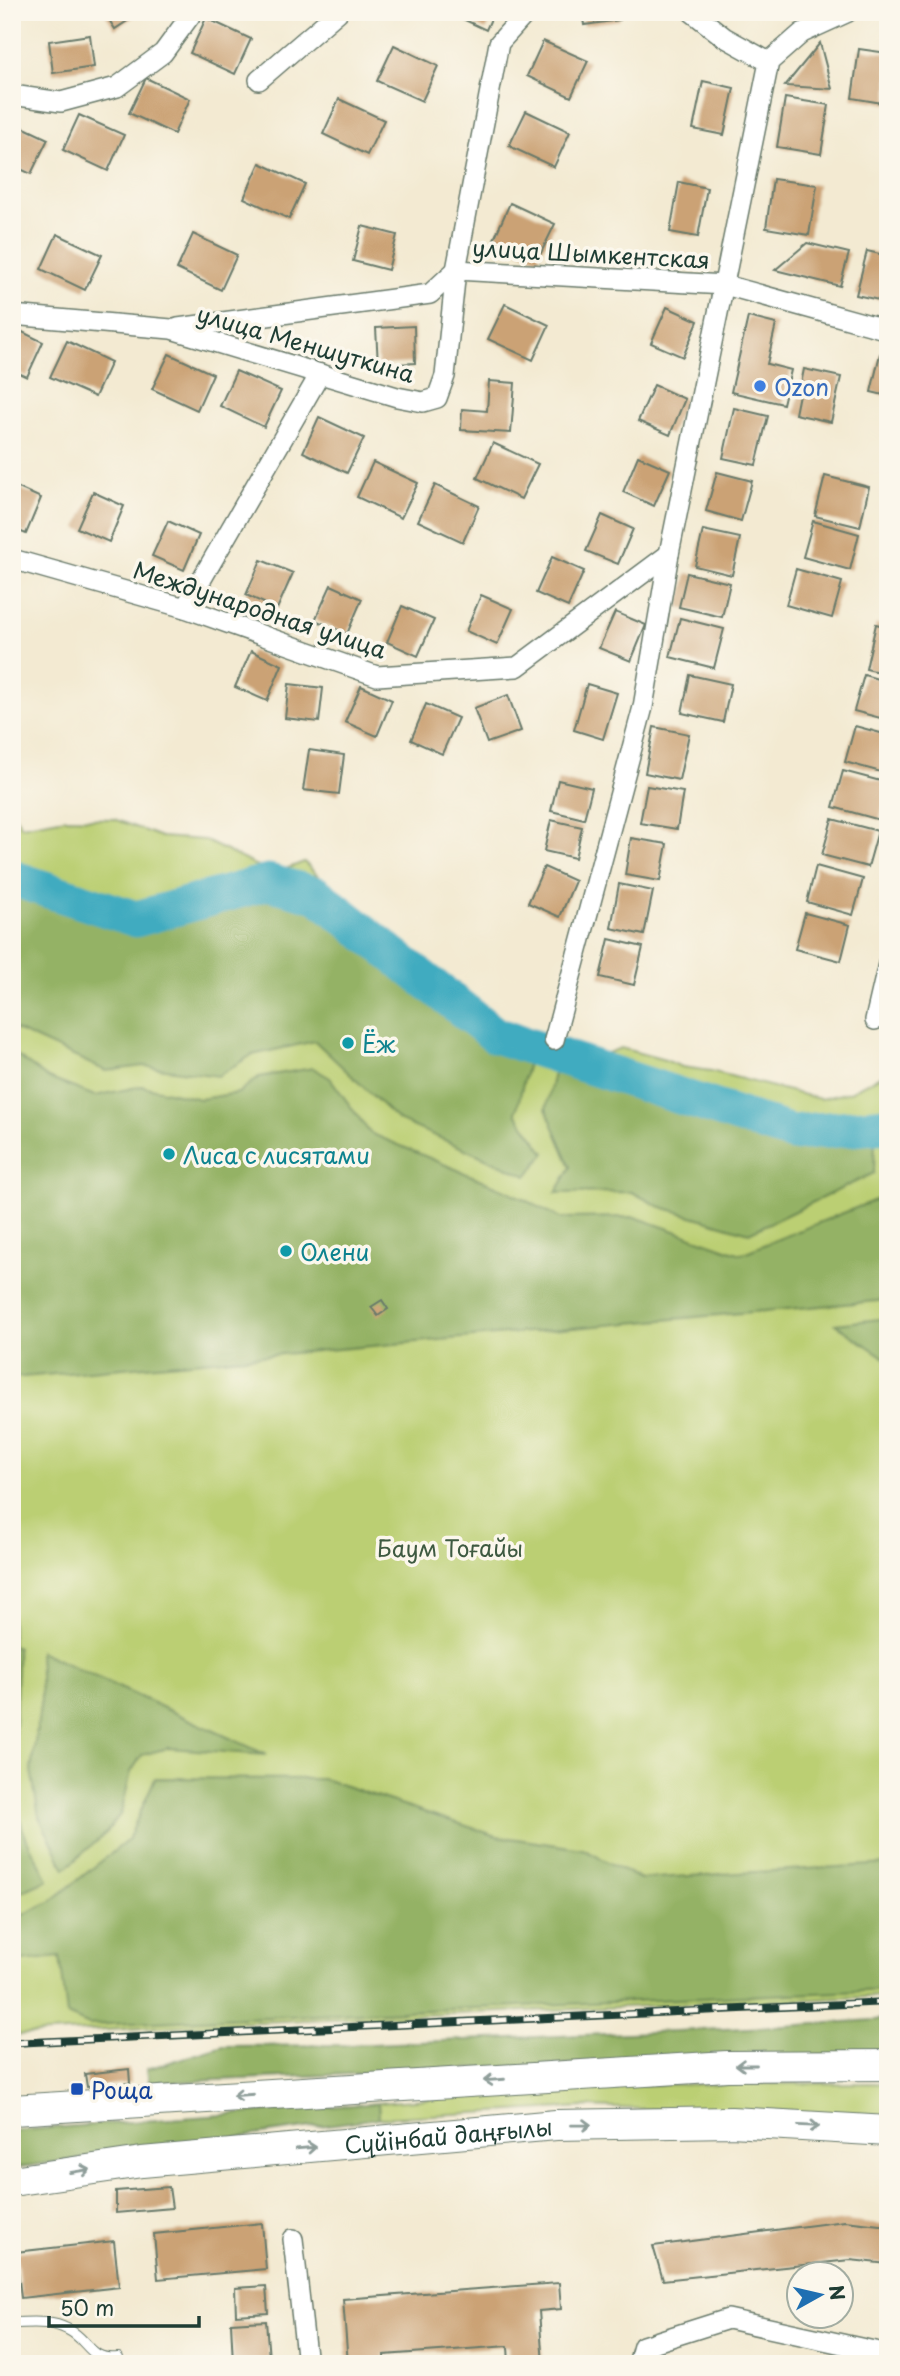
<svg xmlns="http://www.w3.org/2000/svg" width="900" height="2376" font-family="'Playpen Sans',sans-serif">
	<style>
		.green { fill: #bbcf73; stroke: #6d8654; stroke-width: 2 }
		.forest { fill: #94b265; stroke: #5a784c; stroke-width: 2 }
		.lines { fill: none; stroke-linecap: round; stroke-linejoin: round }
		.river { stroke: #41abc0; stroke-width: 37 }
		.building { fill: #cba275 }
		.service-casing { stroke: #697a6b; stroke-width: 12 }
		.minor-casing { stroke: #697a6b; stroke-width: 22 }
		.primary-casing { stroke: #697a6b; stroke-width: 32 }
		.service { stroke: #fff; stroke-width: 10 }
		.minor { stroke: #fff; stroke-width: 19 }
		.primary { stroke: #fff; stroke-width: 30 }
		.rail-casing { stroke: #1f3d34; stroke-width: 8 }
		.rail { stroke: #fbf7ec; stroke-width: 5; stroke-dasharray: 16; stroke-linecap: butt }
		.oneway { stroke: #8f9e9a }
		.shop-dot { fill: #3f7fe0; stroke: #fbf7ec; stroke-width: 2.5 }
		.culture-dot { fill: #0f9aa8; stroke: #fbf7ec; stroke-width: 2.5 }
		.transit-dot { fill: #1a4fb4; stroke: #fbf7ec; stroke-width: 2.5 }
		.labels { text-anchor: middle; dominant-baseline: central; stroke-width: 7; stroke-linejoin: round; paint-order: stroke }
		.street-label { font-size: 23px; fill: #1f3d34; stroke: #fbf7ec }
		.shop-label { font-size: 23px; fill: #366cbe; stroke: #fbf7ec; text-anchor: start }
		.culture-label { font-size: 23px; fill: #0d838f; stroke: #fbf7ec; text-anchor: start }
		.park-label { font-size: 23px; fill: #3e5a41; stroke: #fbf7ec }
		.transit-label { font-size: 23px; fill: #164399; stroke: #fbf7ec; text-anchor: start }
	</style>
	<rect width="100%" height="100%" fill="#fbf7ec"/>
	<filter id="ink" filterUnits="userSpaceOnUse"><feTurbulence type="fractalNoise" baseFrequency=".0143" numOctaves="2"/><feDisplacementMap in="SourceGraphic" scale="14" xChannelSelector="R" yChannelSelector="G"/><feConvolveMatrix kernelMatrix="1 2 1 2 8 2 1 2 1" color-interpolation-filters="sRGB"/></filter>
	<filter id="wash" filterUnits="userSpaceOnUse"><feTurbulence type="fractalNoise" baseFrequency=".00686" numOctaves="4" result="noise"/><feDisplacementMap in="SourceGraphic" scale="28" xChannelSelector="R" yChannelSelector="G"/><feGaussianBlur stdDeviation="1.57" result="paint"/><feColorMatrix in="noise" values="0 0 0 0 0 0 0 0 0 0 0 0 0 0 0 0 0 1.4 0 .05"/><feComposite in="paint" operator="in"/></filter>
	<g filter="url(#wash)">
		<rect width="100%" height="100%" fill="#f3ead2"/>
		<g class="green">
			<polygon points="12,810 21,826 65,818 114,819 161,837 204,840 273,874 304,862 327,885 353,903 445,984 465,1013 495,1035 572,1066 621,1048 665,1060 682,1067 711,1071 820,1099 850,1092 888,1072 888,1996 256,2022 12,2035"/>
			<polygon points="888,2083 888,2117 584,2107 379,2118 378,2103 596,2085"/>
		</g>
		<g class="forest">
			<polygon points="12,892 143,934 266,900 310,907 480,1043 528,1062 516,1113 545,1153 527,1176 398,1120 315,1041 252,1055 218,1076 143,1066 106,1071 12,1028"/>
			<polygon points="12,1052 48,1078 95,1096 142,1086 200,1099 238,1093 259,1077 313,1068 330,1078 370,1133 510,1192 560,1218 635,1217 741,1254 888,1195 888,1300 12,1378"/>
			<polygon points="554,1072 793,1147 875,1138 874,1173 749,1233 658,1206 632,1192 556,1193 571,1167 546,1109"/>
			<polygon points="888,1318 888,1360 835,1324"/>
			<path d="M12,1644l5,3c2,58 -10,123 5,179 5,18 18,37 26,54l-36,16z"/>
			<polygon points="39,1651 267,1755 168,1748 142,1755 131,1772 121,1813 107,1832 65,1869 39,1817 31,1770 41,1699"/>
			<polygon points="155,1778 324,1779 497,1836 583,1849 640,1879 888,1864 888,1990 89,2025 67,2015 60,1957 12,1962 12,1920 50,1902 128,1840"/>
			<polygon points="888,2019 888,2054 620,2062 149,2083 147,2069 223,2046 349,2045 771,2027"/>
			<polygon points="378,2103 379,2118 12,2168 12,2131"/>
		</g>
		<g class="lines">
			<polyline class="river" points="12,878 136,919 268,882 317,895 495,1035 792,1133 888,1125"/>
		</g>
		<g id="blocks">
			<g class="building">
				<polygon points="104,12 141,12 115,29"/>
				<polygon points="448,12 494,12 486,30"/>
				<polygon points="582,12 618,12 620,20 584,25"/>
				<polygon points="206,18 251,39 235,74 190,53"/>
				<polygon points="90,35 94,67 53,73 49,41"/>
				<polygon points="543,41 588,61 571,97 527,76"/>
				<polygon points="820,43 832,89 785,86"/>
				<polygon points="394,45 438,66 422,101 377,81"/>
				<polygon points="859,49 888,53 888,104 852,98"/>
				<polygon points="146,78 190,99 174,134 129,113"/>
				<polygon points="703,81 734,88 724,135 693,129"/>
				<polygon points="785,98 829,105 821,154 777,147"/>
				<polygon points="339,99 384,120 367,155 323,134"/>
				<polygon points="526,111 570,132 554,167 509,146"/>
				<polygon points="79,115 124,135 108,171 63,150"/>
				<polygon points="12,122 48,139 31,174 12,165"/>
				<polygon points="260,163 305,184 289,219 244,198"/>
				<polygon points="773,179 817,185 809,235 766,228"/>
				<polygon points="679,182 707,188 698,237 670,232"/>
				<polygon points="510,203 555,224 538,259 494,239"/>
				<polygon points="362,226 397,235 388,270 353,261"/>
				<polygon points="57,234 102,255 85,290 41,269"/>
				<polygon points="193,234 237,255 221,290 177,269"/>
				<polygon points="807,243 849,253 840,286 775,270"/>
				<polygon points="867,251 888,256 888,302 856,295"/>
				<polygon points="505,304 549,325 533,360 488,339"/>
				<polygon points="667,307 698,321 683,357 651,343"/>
				<polygon points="748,317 776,324 767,364 791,370 783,404 731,392"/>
				<polygon points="414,326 415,363 378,365 376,328"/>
				<polygon points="12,327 43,342 27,377 12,370"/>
				<polygon points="67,341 111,362 95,397 50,377"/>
				<polygon points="169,354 213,374 197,410 152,389"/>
				<polygon points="880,354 888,356 888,396 871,392"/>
				<polygon points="804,369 841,377 831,422 795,414"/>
				<polygon points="236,371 281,391 264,427 220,406"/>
				<polygon points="489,381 515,383 511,433 461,430 462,409 487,411"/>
				<polygon points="654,385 685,399 670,435 638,421"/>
				<polygon points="734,408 768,416 756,465 723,458"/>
				<polygon points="319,417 364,438 347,473 303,452"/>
				<polygon points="493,443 538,464 521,499 477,478"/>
				<polygon points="638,456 670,470 654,506 623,492"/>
				<polygon points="373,462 418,483 401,518 357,497"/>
				<polygon points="717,472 752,481 741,521 706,511"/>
				<polygon points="825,476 869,487 860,527 815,516"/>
				<polygon points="12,485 41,498 26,534 12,528"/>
				<polygon points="435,485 479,506 463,542 418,521"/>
				<polygon points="93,492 124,506 109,542 77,528"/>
				<polygon points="602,515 633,529 618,564 586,551"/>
				<polygon points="168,521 199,535 184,570 152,556"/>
				<polygon points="813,521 859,534 850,570 803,557"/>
				<polygon points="703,530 740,538 732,575 695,566"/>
				<polygon points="552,557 584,571 568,607 536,593"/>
				<polygon points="261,560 293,573 277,609 246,595"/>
				<polygon points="796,569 842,582 832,618 786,605"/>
				<polygon points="687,573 730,583 722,617 679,607"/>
				<polygon points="331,585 362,599 347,634 315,620"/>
				<polygon points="481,595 513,609 497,645 466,631"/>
				<polygon points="402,606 434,620 418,656 387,642"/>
				<polygon points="615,612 646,625 631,661 599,648"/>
				<polygon points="680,618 724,629 714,668 670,657"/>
				<polygon points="876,624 888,627 888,674 866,669"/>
				<polygon points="251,651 282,665 267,701 235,687"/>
				<polygon points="690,675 731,684 723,722 682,713"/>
				<polygon points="864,675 888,682 888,720 854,711"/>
				<polygon points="289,684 323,688 319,722 285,718"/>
				<polygon points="587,684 617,693 603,739 574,730"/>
				<polygon points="361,686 392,700 377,736 345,722"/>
				<polygon points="508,695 521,731 487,743 474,708"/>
				<polygon points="426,704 458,718 442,754 411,740"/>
				<polygon points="855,726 888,735 888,774 845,762"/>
				<polygon points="654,727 689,734 679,780 645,773"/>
				<polygon points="309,750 344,755 339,794 303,790"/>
				<polygon points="843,771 888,783 880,820 833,807"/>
				<polygon points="558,780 592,788 584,819 551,811"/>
				<polygon points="647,786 683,792 677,829 640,823"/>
				<polygon points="832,819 878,831 868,867 822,855"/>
				<polygon points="551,820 582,827 575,858 544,851"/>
				<polygon points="631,838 667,844 660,881 625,875"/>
				<polygon points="816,866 863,879 853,915 807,902"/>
				<polygon points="544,867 575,881 560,917 528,903"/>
				<polygon points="619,884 653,891 644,935 611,928"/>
				<polygon points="805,913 850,925 841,961 795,949"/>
				<polygon points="609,939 643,947 634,985 600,977"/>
				<polygon points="382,1300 388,1309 378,1316 371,1307"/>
				<polygon points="129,2069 130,2083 87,2087 85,2074"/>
				<polygon points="169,2187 172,2208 116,2213 116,2191"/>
				<polygon points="845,2221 888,2226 888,2264 850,2260 663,2280 653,2246"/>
				<polygon points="262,2223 266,2269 158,2279 154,2234"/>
				<polygon points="114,2241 119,2287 21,2298 16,2252"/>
				<polygon points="559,2283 561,2309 539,2311 543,2364 509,2364 508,2346 384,2355 384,2364 348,2364 343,2299"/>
				<polygon points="266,2286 268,2313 236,2315 235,2288"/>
				<polygon points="266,2321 269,2359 233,2362 231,2323"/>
			</g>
		</g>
	</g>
	<g filter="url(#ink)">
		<use href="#blocks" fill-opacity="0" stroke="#697a6b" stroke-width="2"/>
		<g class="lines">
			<g class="service-casing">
				<path id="service" d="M12,2323c19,0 38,-3 55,6 22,10 21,32 51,29"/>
			</g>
			<g class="minor-casing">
				<g id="minor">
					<polyline points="692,12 724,37 769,62"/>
					<polyline points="259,80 338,12"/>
					<polyline points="12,95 61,102 117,87 163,53 193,12"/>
					<polyline points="12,315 171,329 397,397 423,402 437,398 445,376 456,270 499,43 527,12"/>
					<polyline points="178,328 430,294 456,270 725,285 888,330"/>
					<polyline points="12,559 185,608 377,676 517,667 669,554"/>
					<polyline points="185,608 320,374"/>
					<polyline points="875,1020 888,964"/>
					<polyline points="554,1040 643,707 669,554 769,62 802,33 848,12"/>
					<polyline points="293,2239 307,2364"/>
					<polyline points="638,2364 643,2346 728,2319 888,2354"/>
				</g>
			</g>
			<g class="primary-casing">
				<g id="primary">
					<polyline points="12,2110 727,2066 888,2065"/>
					<path id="s1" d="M12,2181l130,-19 414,-37 175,-3 157,9"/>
				</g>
			</g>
			<use href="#service" class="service"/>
			<use href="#minor" class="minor"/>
			<use href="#primary" class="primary"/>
			<g class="rail-casing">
				<polyline id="rail" points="12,2043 888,2002"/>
			</g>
			<use href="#rail" class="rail"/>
		</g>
		<defs><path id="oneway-shaft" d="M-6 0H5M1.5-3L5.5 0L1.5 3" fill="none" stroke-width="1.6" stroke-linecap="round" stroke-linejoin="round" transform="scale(1.75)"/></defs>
		<g class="oneway">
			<use href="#oneway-shaft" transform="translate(746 2065) rotate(180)"/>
			<use href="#oneway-shaft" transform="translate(494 2080) rotate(176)"/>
			<use href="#oneway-shaft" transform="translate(243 2095) rotate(176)"/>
			<use href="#oneway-shaft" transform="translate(581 2125) rotate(-1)"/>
			<use href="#oneway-shaft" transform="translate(809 2126) rotate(3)"/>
			<use href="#oneway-shaft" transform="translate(306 2148) rotate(-5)"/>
			<use href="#oneway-shaft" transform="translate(80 2171) rotate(-9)"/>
		</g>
	</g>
	<circle class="shop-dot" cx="760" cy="386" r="7"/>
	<g class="culture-dot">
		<circle cx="348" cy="1043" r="7"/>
		<circle cx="169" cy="1154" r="7"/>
		<circle cx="286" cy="1251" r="7"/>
	</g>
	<rect class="transit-dot" x="70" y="2082" width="14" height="14" rx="3.5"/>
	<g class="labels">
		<g class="street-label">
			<text transform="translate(591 253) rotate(3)">улица Шымкентская</text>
			<text transform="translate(306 343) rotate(16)">улица Меншуткина</text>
			<text transform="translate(260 609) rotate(18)">Международная улица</text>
			<text stroke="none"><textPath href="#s1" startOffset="439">Сүйінбай даңғылы</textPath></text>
		</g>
		<g class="shop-label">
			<text x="774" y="386">Ozon</text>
		</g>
		<g class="culture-label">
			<text x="362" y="1043">Ёж</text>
			<text x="183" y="1154">Лиса с лисятами</text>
			<text x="300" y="1251">Олени</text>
		</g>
		<g class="park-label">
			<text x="450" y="1547">Баум Тоғайы</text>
		</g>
		<g class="transit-label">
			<text x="91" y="2089">Роща</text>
		</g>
	</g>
	<rect width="900" height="2376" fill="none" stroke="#fbf7ec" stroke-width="42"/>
	<g transform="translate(820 2295) rotate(82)"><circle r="33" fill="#fbf7ec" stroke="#a3ada2" stroke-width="2"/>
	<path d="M0-5L12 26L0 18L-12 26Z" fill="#1f6fb2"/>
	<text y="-10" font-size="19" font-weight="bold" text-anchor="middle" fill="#1f3d34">N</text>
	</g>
	<path d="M49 2316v10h150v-10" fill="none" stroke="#1f3d34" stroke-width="3.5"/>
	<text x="60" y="2316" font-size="21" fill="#1f3d34" stroke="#fbf7ec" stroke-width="5" paint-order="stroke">50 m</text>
</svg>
